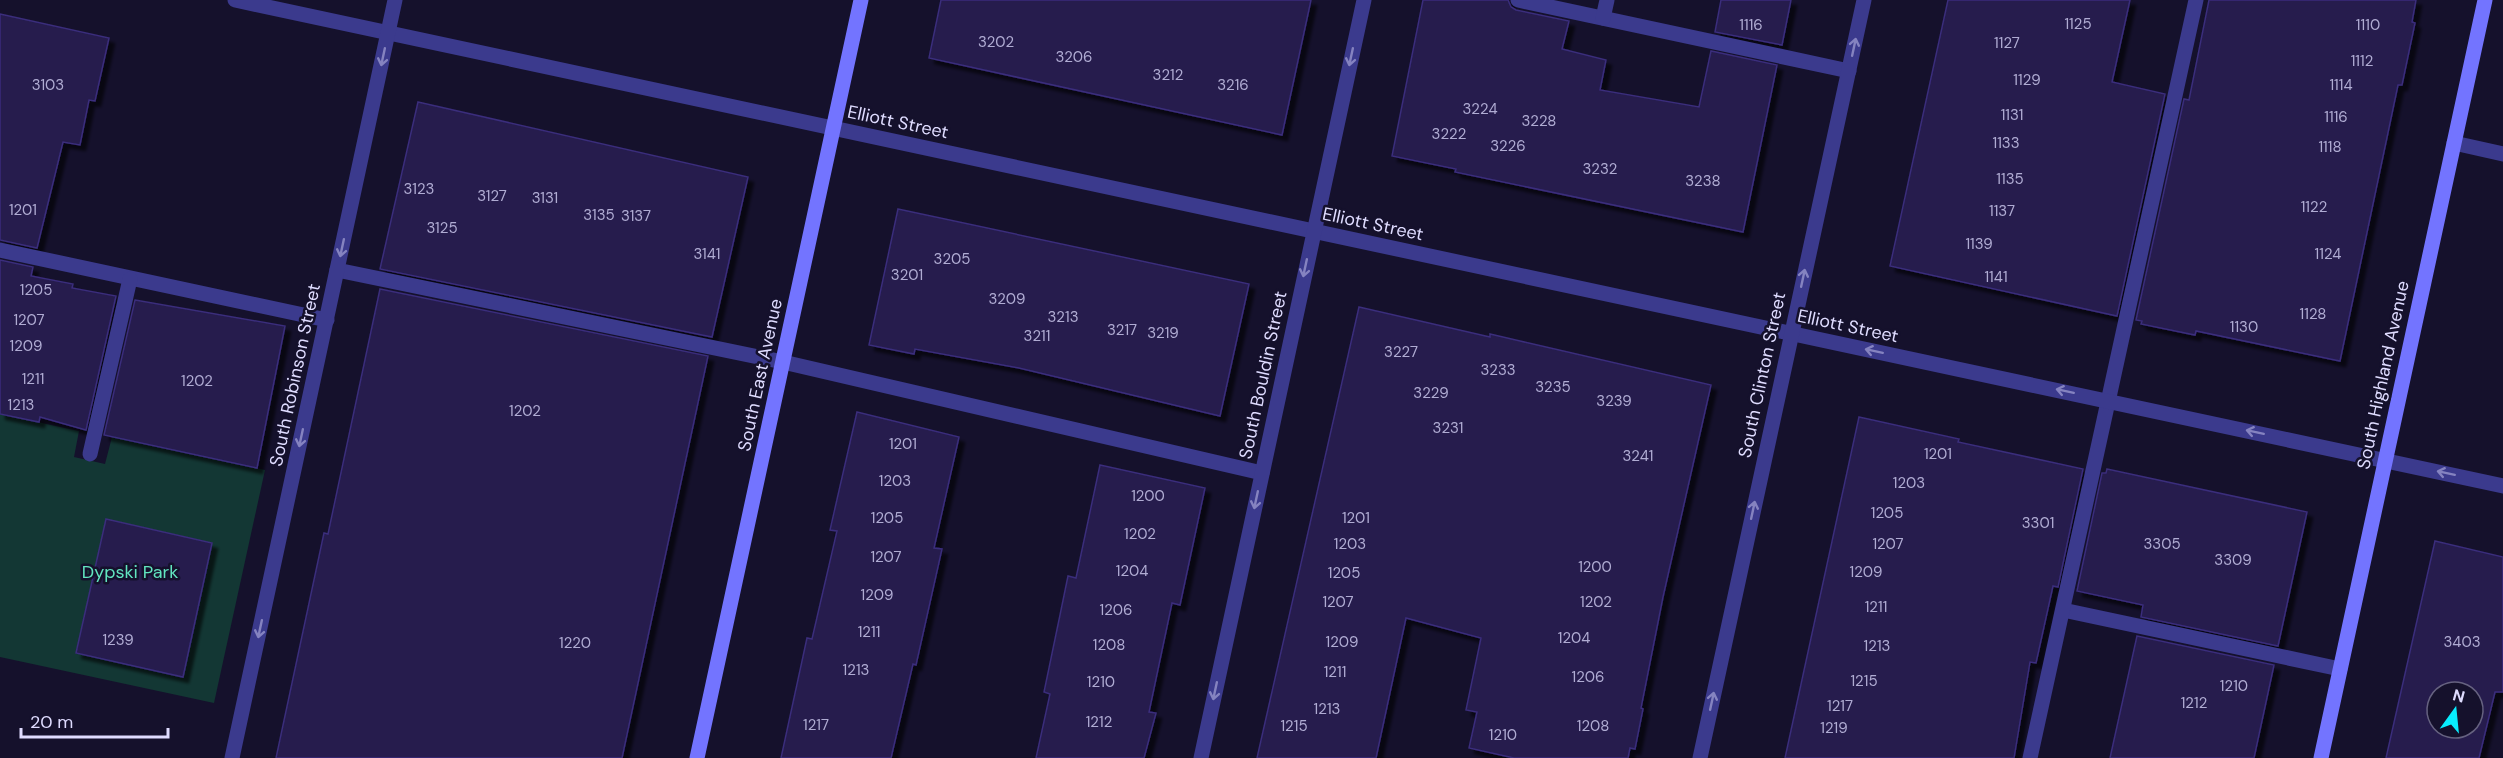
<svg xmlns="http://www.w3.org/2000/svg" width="2503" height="758" font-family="'DM Sans',sans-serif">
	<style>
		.green { fill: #133734 }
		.building { fill: #251c4e; stroke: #3a2d7b; stroke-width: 1.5; fill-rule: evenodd; filter: url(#shadow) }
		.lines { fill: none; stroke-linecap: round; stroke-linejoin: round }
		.lane { stroke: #3b3a8d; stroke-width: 15 }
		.street { stroke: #3b3a8d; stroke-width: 15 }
		.secondary { stroke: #7374ff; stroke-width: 15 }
		.oneway { stroke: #8583c0 }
		.labels { text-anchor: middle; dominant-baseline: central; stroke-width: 5; stroke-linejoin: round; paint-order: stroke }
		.number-label { font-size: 15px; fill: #b0acd3 }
		.street-label { font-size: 18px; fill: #dfdcff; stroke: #15112c }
		.park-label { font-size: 18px; fill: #62e5c0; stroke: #15112c }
	</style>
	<defs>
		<filter id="shadow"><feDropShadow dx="5.5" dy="5.5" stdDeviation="1.5" flood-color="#0009"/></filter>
	</defs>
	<rect width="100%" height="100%" fill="#15112c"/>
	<polygon class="green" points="0,414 79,431 74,457 105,464 112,437 265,470 214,703 0,657"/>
	<g class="building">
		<polygon points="941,0 1311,0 1282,135 929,58"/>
		<polygon points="1423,0 1508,0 1511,7 1516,10 1569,21 1562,49 1606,60 1600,90 1699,107 1711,51 1777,65 1743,232 1455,172 1456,169 1392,156"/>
		<polygon points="1721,0 1791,0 1782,45 1715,32"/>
		<polygon points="1948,0 2130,0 2112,82 2165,94 2117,316 1890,266"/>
		<polygon points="2209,0 2416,0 2412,22 2415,23 2402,85 2398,85 2340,361 2196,331 2195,335 2141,324 2142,321 2136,320 2184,99 2189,100"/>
		<polygon points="0,14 109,38 95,101 89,100 80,145 63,142 37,248 0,240"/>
		<polygon points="418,102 748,177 712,337 380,269"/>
		<polygon points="898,209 1249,284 1220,416 1019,368 915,349 914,354 869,345"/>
		<polygon points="0,260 33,267 31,276 73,284 72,288 116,296 86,430 40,417 39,422 0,414"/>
		<polygon points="380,289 708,356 622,758 276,758 324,533 328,534"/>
		<polygon points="135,300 285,326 257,468 104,435"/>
		<polygon points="1359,307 1490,337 1490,334 1520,341 1711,385 1663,597 1641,708 1643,709 1635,749 1630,748 1628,758 1514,758 1469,748 1477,712 1466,710 1481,638 1406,618 1376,758 1257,758"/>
		<polygon points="857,412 959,437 934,548 942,549 916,665 913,664 891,758 781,758 807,638 812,639 837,531 830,530"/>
		<polygon points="1859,417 1959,439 1958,442 2083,469 2058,587 2053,586 2036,663 2030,662 2014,758 1785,758"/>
		<polygon points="1100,465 1205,488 1180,605 1172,603 1149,712 1156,713 1144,758 1036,758 1050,694 1044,692 1060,615 1068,576 1076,578"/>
		<polygon points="2107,469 2307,512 2278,646 2141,617 2143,605 2077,591 2102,473 2106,473"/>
		<polygon points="106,519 212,543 183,677 76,653"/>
		<path d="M2435,541l68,16v135h-8l-16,66h-93zM2437,692h36v36h-36z"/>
		<polygon points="2137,636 2274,665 2254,758 2110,758"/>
	</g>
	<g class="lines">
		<g class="lane">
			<polyline points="1518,0 1849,71"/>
			<polyline points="1603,18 1607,0"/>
			<polyline points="2454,143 2503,154"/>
			<polyline points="0,250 327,320"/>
			<polyline points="337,270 783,362 1262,473"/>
			<polyline points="90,454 130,279"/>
			<polyline points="2063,610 2340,669"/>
			<polyline points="2030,758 2196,0"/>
		</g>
		<g class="street">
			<polyline points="235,0 2503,486"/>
			<polyline points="232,758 395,0"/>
			<polyline points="1201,758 1364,0"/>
			<polyline points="1700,758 1864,0"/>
		</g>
		<g class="secondary">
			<polyline points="697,758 861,0"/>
			<polyline points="2321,758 2485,0"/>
		</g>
	</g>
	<defs><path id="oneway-shaft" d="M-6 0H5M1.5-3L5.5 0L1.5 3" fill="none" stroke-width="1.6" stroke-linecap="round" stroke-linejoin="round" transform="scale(1.5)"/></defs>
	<g class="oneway">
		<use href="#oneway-shaft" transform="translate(1854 47) rotate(-78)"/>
		<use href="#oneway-shaft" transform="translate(383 57) rotate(102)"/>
		<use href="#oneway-shaft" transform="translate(1351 57) rotate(102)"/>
		<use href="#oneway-shaft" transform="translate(342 248) rotate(102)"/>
		<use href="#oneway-shaft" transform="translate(1305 268) rotate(102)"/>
		<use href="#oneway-shaft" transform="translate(1803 278) rotate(-78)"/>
		<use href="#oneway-shaft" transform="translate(1874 351) rotate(-168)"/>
		<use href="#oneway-shaft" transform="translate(2065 391) rotate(-168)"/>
		<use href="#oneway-shaft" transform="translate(2255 432) rotate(-168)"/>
		<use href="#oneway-shaft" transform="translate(301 438) rotate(102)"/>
		<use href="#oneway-shaft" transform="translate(2446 473) rotate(-168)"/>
		<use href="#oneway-shaft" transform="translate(1256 500) rotate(102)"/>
		<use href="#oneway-shaft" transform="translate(1753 510) rotate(-78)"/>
		<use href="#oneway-shaft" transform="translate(260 629) rotate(102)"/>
		<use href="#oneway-shaft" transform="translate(1215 691) rotate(102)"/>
		<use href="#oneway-shaft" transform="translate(1712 701) rotate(-78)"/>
	</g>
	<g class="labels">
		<g class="number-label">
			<text x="2078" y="24">1125</text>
			<text x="1751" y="25">1116</text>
			<text x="2368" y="25">1110</text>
			<text x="996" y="42">3202</text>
			<text x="2007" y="43">1127</text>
			<text x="1074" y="57">3206</text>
			<text x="2362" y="61">1112</text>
			<text x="1168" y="75">3212</text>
			<text x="2027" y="80">1129</text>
			<text x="48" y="85">3103</text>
			<text x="1233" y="85">3216</text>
			<text x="2341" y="85">1114</text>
			<text x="1480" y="109">3224</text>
			<text x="2012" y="115">1131</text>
			<text x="2336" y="117">1116</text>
			<text x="1539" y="121">3228</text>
			<text x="1449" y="134">3222</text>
			<text x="2006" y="143">1133</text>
			<text x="1508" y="146">3226</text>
			<text x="2330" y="147">1118</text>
			<text x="1600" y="169">3232</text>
			<text x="2010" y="179">1135</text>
			<text x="1703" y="181">3238</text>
			<text x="419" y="189">3123</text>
			<text x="492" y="196">3127</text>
			<text x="545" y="198">3131</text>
			<text x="2314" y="207">1122</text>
			<text x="23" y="210">1201</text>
			<text x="2002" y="211">1137</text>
			<text x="599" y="215">3135</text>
			<text x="636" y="216">3137</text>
			<text x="442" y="228">3125</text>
			<text x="1979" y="244">1139</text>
			<text x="707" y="254">3141</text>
			<text x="2328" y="254">1124</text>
			<text x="952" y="259">3205</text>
			<text x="907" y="275">3201</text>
			<text x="1996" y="277">1141</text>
			<text x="36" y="290">1205</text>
			<text x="1007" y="299">3209</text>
			<text x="2313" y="314">1128</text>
			<text x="1063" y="317">3213</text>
			<text x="29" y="320">1207</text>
			<text x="2244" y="327">1130</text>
			<text x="1122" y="330">3217</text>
			<text x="1163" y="333">3219</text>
			<text x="1037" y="336">3211</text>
			<text x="26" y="346">1209</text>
			<text x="1401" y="352">3227</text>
			<text x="1498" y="370">3233</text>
			<text x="33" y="379">1211</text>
			<text x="197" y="381">1202</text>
			<text x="1553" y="387">3235</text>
			<text x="1431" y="393">3229</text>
			<text x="1614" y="401">3239</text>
			<text x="21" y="405">1213</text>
			<text x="525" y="411">1202</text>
			<text x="1448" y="428">3231</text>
			<text x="903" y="444">1201</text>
			<text x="1938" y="454">1201</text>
			<text x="1638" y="456">3241</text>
			<text x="895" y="481">1203</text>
			<text x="1909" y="483">1203</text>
			<text x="1148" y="496">1200</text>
			<text x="1887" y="513">1205</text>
			<text x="887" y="518">1205</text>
			<text x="1356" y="518">1201</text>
			<text x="2038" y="523">3301</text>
			<text x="1140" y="534">1202</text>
			<text x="1350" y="544">1203</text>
			<text x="1888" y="544">1207</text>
			<text x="2162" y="544">3305</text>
			<text x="886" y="557">1207</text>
			<text x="2233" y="560">3309</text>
			<text x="1595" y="567">1200</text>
			<text x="1132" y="571">1204</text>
			<text x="1866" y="572">1209</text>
			<text x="1344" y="573">1205</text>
			<text x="877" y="595">1209</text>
			<text x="1338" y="602">1207</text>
			<text x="1596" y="602">1202</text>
			<text x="1876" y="607">1211</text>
			<text x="1116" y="610">1206</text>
			<text x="869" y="632">1211</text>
			<text x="1574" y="638">1204</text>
			<text x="118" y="640">1239</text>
			<text x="1342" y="642">1209</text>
			<text x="2462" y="642">3403</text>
			<text x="575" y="643">1220</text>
			<text x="1109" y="645">1208</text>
			<text x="1877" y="646">1213</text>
			<text x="856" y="670">1213</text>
			<text x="1335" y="672">1211</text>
			<text x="1588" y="677">1206</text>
			<text x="1864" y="681">1215</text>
			<text x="1101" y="682">1210</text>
			<text x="2234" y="686">1210</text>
			<text x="2194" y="703">1212</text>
			<text x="1840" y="706">1217</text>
			<text x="1327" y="709">1213</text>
			<text x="1099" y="722">1212</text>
			<text x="816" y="725">1217</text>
			<text x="1294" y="726">1215</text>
			<text x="1593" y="726">1208</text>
			<text x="1834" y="728">1219</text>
			<text x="1503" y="735">1210</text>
		</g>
		<g class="street-label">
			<text transform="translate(898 122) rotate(12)">Elliott Street</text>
			<text transform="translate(1373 224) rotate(12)">Elliott Street</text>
			<text transform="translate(1848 326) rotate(12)">Elliott Street</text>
			<text transform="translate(295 375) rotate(-78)">South Robinson Street</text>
			<text transform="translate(760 375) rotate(-78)">South East Avenue</text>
			<text transform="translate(1263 375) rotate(-78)">South Bouldin Street</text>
			<text transform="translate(1762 375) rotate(-78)">South Clinton Street</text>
			<text transform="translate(2383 375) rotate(-78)">South Highland Avenue</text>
		</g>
		<g class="park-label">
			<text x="130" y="572">Dypski Park</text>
		</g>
	</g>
	<g transform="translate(2455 710) rotate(15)"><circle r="28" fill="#15112c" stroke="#666280" stroke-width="1.5"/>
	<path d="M0-4.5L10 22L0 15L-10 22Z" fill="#08edff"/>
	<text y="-9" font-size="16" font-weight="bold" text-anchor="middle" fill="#dfdcff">N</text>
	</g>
	<path d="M21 728v9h147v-9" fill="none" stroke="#dfdcff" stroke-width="3"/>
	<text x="30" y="728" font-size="18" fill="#dfdcff" stroke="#15112c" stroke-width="4.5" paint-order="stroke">20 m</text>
</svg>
